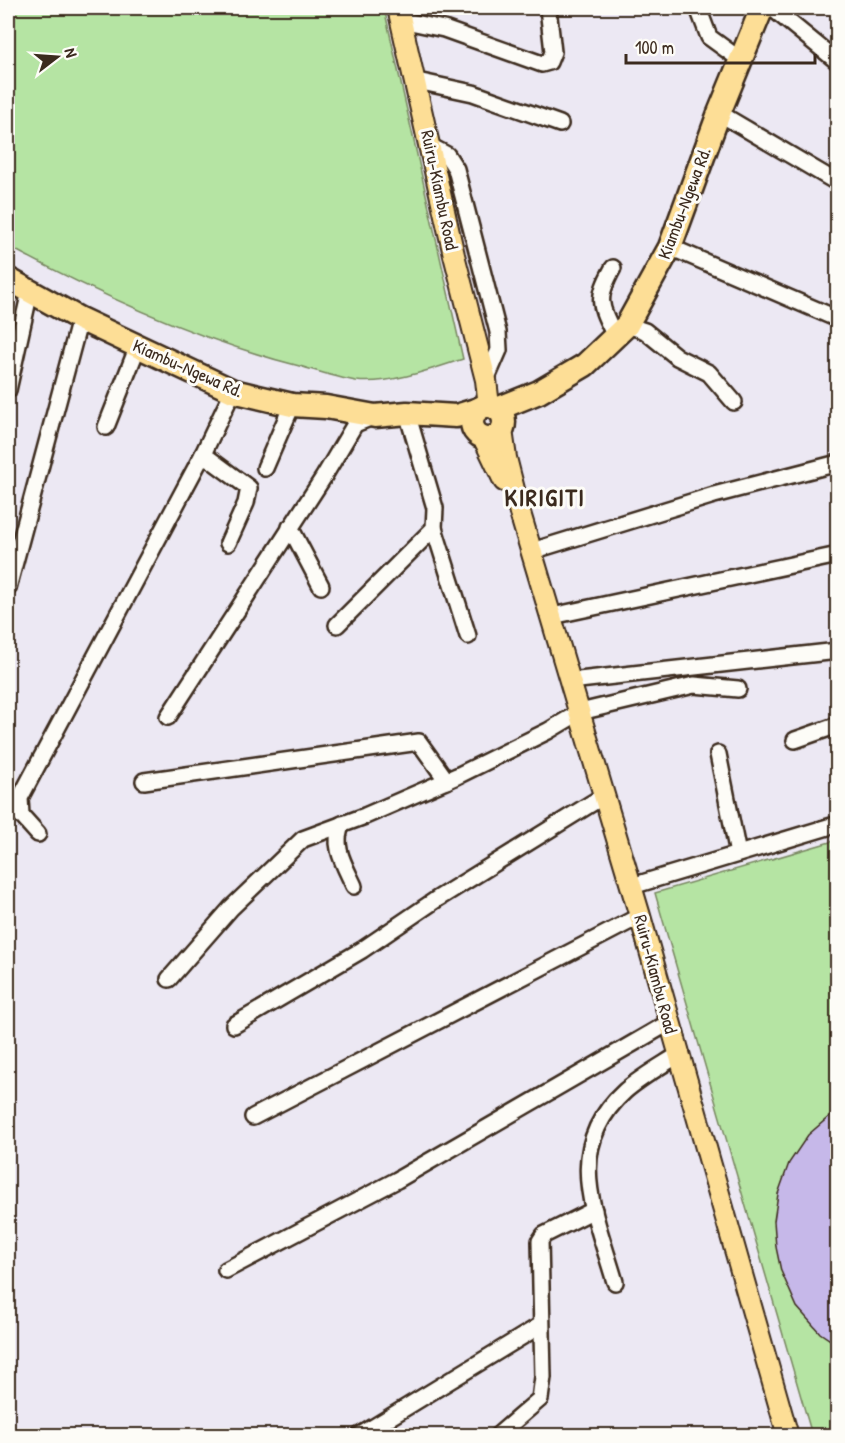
<svg xmlns="http://www.w3.org/2000/svg" width="845" height="1443" font-family="'Patrick Hand',sans-serif">
	<style>
		.green { fill: #b5e4a3; stroke: #788760; stroke-width: 1.5 }
		.building { fill: #c6b8e9; stroke: #3b2a1e; stroke-width: 1.5 }
		.lines { fill: none; stroke-linecap: round; stroke-linejoin: round }
		.minor-casing { stroke: #3b2a1e; stroke-width: 20 }
		.major-casing { stroke: #3b2a1e; stroke-width: 24 }
		.highway-casing { stroke: #3b2a1e; stroke-width: 27 }
		.minor { stroke: #fdfcf7; stroke-width: 15 }
		.major { stroke: #fdde96; stroke-width: 20 }
		.highway { stroke: #fdde96; stroke-width: 22 }
		.labels { text-anchor: middle; dominant-baseline: central; stroke-width: 6; stroke-linejoin: round; paint-order: stroke }
		.street-label { font-size: 18px; fill: #3b2a1e; stroke: #fdfcf7 }
		.district-label { font-size: 24px; font-weight: bold; letter-spacing: 1.5px; fill: #3b2a1e; stroke: #fdfcf7 }
	</style>
	<rect width="100%" height="100%" fill="#ece8f3"/>
	<filter id="ink" filterUnits="userSpaceOnUse"><feTurbulence type="fractalNoise" baseFrequency=".0167" numOctaves="2"/><feDisplacementMap in="SourceGraphic" scale="12" xChannelSelector="R" yChannelSelector="G"/><feConvolveMatrix kernelMatrix="1 2 1 2 8 2 1 2 1" color-interpolation-filters="sRGB"/></filter>
	<g filter="url(#ink)">
		<g class="green">
			<path d="M8,8h376l79,351c-30,10 -75,26 -107,22 -17,-3 -36,-9 -53,-14 -103,-26 -202,-71 -295,-121z"/>
			<polygon points="837,840 837,1435 812,1435 655,893"/>
		</g>
		<polygon class="building" points="838,1109 838,1345 820,1333 797,1307 781,1271 776,1247 774,1221 778,1194 789,1163 808,1135"/>
		<g class="lines">
			<g class="minor-casing">
				<g id="minor">
					<polyline points="698,8 709,37 742,61"/>
					<polyline points="772,8 838,62"/>
					<polyline points="401,20 444,29 542,64 549,62 553,52 548,8"/>
					<polyline points="417,81 473,93 560,124"/>
					<polyline points="719,113 838,183"/>
					<polyline points="430,146 447,155 456,169 498,332 499,350 486,380"/>
					<polyline points="670,247 838,319"/>
					<path d="M613,268c-17,31 -14,36 2,68"/>
					<polyline points="627,325 645,331 677,357 709,373 734,402"/>
					<polyline points="8,390 30,291"/>
					<polyline points="106,427 138,346"/>
					<polyline points="203,454 249,488 246,503 228,543"/>
					<polyline points="265,468 292,405"/>
					<polyline points="290,527 321,586"/>
					<polyline points="434,528 468,636"/>
					<polyline points="532,551 714,495 838,463"/>
					<polyline points="8,588 80,319"/>
					<polyline points="552,616 838,555"/>
					<polyline points="337,625 434,528 435,508 407,413"/>
					<polyline points="570,681 838,651"/>
					<polyline points="168,717 323,478 355,424 375,416"/>
					<polyline points="795,740 838,725"/>
					<polyline points="718,754 738,854"/>
					<polyline points="144,781 419,742 447,781"/>
					<path d="M342,824c-11,21 3,42 12,62"/>
					<polyline points="38,834 21,815 20,798 203,454 233,391"/>
					<polyline points="632,886 838,824"/>
					<polyline points="169,979 231,908 303,839 365,816 457,776 548,731 580,712 694,685 738,689"/>
					<polyline points="234,1025 362,950 437,899 605,795"/>
					<polyline points="253,1117 640,916"/>
					<polyline points="226,1270 397,1180 670,1022"/>
					<path d="M615,1282c-20,-69 -53,-134 10,-191 16,-14 36,-25 53,-36"/>
					<polyline points="359,1436 541,1325"/>
					<polyline points="497,1436 540,1399 543,1377 540,1241 544,1235 594,1210"/>
				</g>
			</g>
			<g class="major-casing">
				<g id="major">
					<polyline points="398,8 454,255 486,380 489,406"/>
					<polyline points="502,430 506,458 520,513 640,916 788,1436"/>
					<polyline points="483,437 504,481"/>
				</g>
			</g>
			<g class="highway-casing">
				<g id="highway">
					<polyline points="8,279 80,319 233,391 292,405 326,407 375,416 407,413 456,416 479,409"/>
					<circle cx="488" cy="422" r="16"/>
					<polyline points="497,409 539,392 585,365 627,325 670,247 719,113 762,8"/>
				</g>
			</g>
			<use href="#minor" class="minor"/>
			<use href="#major" class="major"/>
			<use href="#highway" class="highway"/>
		</g>
	</g>
	<g class="labels">
		<g class="street-label">
			<text transform="translate(440 190) rotate(78)">Ruiru-Kiambu Road</text>
			<text transform="translate(684 203) rotate(-69)">Kiambu-Ngewa Rd.</text>
			<text transform="translate(188 368) rotate(24)">Kiambu-Ngewa Rd.</text>
			<text transform="translate(656 974) rotate(75)">Ruiru-Kiambu Road</text>
		</g>
		<g class="district-label">
			<text x="545" y="497">KIRIGITI</text>
		</g>
	</g>
	<rect width="845" height="1443" fill="none" stroke="#fdfcf7" stroke-width="30"/>
	<rect x="15" y="15" width="815" height="1413" fill="none" stroke="#3b2a1e" stroke-width="2" filter="url(#ink)"/>
	<g transform="translate(57 57) rotate(73)" stroke="#fdfcf7" stroke-width="4.5" paint-order="stroke">
	<path d="M0-4.5L10 22L0 15L-10 22Z" fill="#3b2a1e"/>
	<text y="-9" font-size="16" font-weight="bold" text-anchor="middle" fill="#3b2a1e">N</text>
	</g>
	<path d="M626 54v9h189v-9" fill="none" stroke="#3b2a1e" stroke-width="3"/>
	<text x="635" y="54" font-size="18" fill="#3b2a1e" stroke="#fdfcf7" stroke-width="4.5" paint-order="stroke">100 m</text>
</svg>
